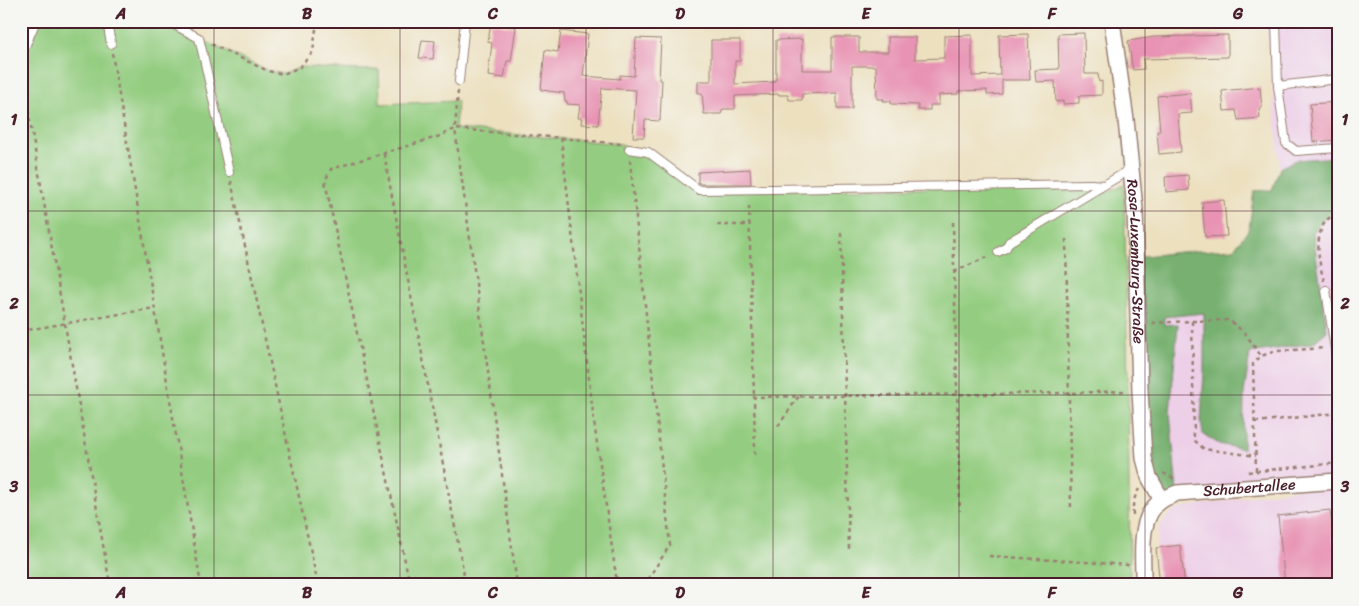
<svg xmlns="http://www.w3.org/2000/svg" width="1359" height="606" font-family="Sriracha,sans-serif">
	<style>
		.built { fill: #edd0e8 }
		.green { fill: #94cd81; stroke: #6f7656 }
		.forest { fill: #77b06f; stroke: #60684d }
		.building { fill: #e893b3 }
		.lines { fill: none; stroke-linecap: round; stroke-linejoin: round }
		.service-casing { stroke: #9b8075; stroke-width: 10 }
		.minor-casing { stroke: #9b8075; stroke-width: 18 }
		.path { stroke: #9b8075; stroke-width: 2.5; stroke-dasharray: 4 4; stroke-linecap: butt }
		.service { stroke: #fff; stroke-width: 8 }
		.minor { stroke: #fff; stroke-width: 15 }
		.grid { fill: none; stroke: #4a1f2b; stroke-width: 1; stroke-opacity: 0.55 }
		.labels { text-anchor: middle; dominant-baseline: central; stroke-width: 4; stroke-linejoin: round; paint-order: stroke }
		.street-label { font-size: 15px; fill: #4a1f2b; stroke: #f6f6f2 }
		.neatline { fill: none; stroke: #4a1f2b; stroke-width: 2 }
		.grid-label { font-size: 16px; text-anchor: middle; font-weight: bold; fill: #4a1f2b }
	</style>
	<rect width="100%" height="100%" fill="#f6f6f2"/>
	<filter id="ink" filterUnits="userSpaceOnUse"><feTurbulence type="fractalNoise" baseFrequency=".02" numOctaves="2"/><feDisplacementMap in="SourceGraphic" scale="10" xChannelSelector="R" yChannelSelector="G"/><feConvolveMatrix kernelMatrix="1 2 1 2 8 2 1 2 1" color-interpolation-filters="sRGB"/></filter>
	<filter id="wash" filterUnits="userSpaceOnUse"><feTurbulence type="fractalNoise" baseFrequency=".0096" numOctaves="4" result="noise"/><feDisplacementMap in="SourceGraphic" scale="20" xChannelSelector="R" yChannelSelector="G"/><feGaussianBlur stdDeviation="1.12" result="paint"/><feColorMatrix in="noise" values="0 0 0 0 0 0 0 0 0 0 0 0 0 0 0 0 0 1.4 0 .05"/><feComposite in="paint" operator="in"/></filter>
	<g filter="url(#wash)">
		<rect width="100%" height="100%" fill="#ece0bf"/>
		<g class="built">
			<polygon points="1266,21 1338,21 1338,157 1296,160 1280,168"/>
			<polygon points="1338,203 1338,480 1177,493 1170,412 1178,325 1164,325 1164,317 1204,313 1204,372 1201,421 1244,393 1250,353 1313,343 1327,331 1313,232"/>
			<polygon points="1338,482 1338,585 1157,585 1156,547 1159,528 1165,519 1174,511 1181,508"/>
		</g>
		<polygon class="green" points="21,21 166,21 198,38 268,71 283,74 301,67 357,70 379,70 380,104 457,101 455,129 621,144 629,149 648,152 699,191 1104,185 1106,193 1124,184 1128,386 1130,585 21,585"/>
		<polygon class="forest" points="1338,157 1338,203 1313,232 1327,331 1313,343 1250,353 1244,393 1243,449 1219,444 1203,434 1201,421 1204,372 1204,313 1164,317 1164,325 1178,324 1170,412 1177,493 1162,499 1149,476 1137,257 1180,252 1234,249 1249,229 1254,191 1272,190 1280,168 1296,160"/>
		<g id="blocks">
			<g class="building">
				<polygon points="491,23 516,27 511,61 507,61 504,78 488,76 492,43 488,42"/>
				<polygon points="561,31 588,34 583,76 620,79 620,75 634,76 636,38 661,39 659,80 662,80 660,121 645,120 644,137 633,137 636,90 602,88 598,125 581,124 582,118 578,118 580,105 567,104 567,101 565,101 564,93 541,90 545,50 558,52"/>
				<polygon points="1084,33 1085,74 1098,74 1099,82 1102,81 1102,95 1079,96 1079,103 1063,104 1063,101 1056,102 1055,81 1036,82 1035,70 1059,69 1058,34"/>
				<polygon points="1028,34 1030,80 1002,80 1002,94 987,95 987,90 958,91 958,94 939,95 939,105 930,105 930,110 918,110 918,105 891,104 891,101 883,101 884,99 877,99 876,66 852,66 852,109 837,109 837,93 802,94 802,100 789,100 788,95 779,95 779,94 735,96 735,109 723,109 721,114 704,114 702,93 698,93 698,81 711,81 711,40 740,40 740,61 735,61 735,84 774,82 774,80 776,80 776,40 802,39 802,70 832,70 832,37 859,37 859,52 888,52 888,37 915,37 915,59 944,58 944,36 972,35 972,76 1000,75 999,35"/>
				<polygon points="1228,35 1228,57 1143,59 1144,69 1133,70 1128,41 1154,37"/>
				<polygon points="422,40 435,41 433,59 419,58"/>
				<polygon points="1260,87 1262,108 1259,108 1260,118 1238,120 1236,110 1224,111 1222,91"/>
				<polygon points="1190,93 1192,113 1178,114 1181,152 1159,154 1157,131 1160,131 1157,96"/>
				<polygon points="1338,102 1338,140 1313,142 1310,104"/>
				<polygon points="750,169 751,184 701,184 698,182 698,172"/>
				<polygon points="1188,175 1189,190 1166,192 1165,177"/>
				<polygon points="1224,200 1227,236 1205,237 1202,202"/>
				<polygon points="1330,510 1338,585 1285,585 1278,516"/>
				<polygon points="1180,545 1185,585 1160,585 1156,548"/>
			</g>
		</g>
	</g>
	<g filter="url(#ink)">
		<use href="#blocks" fill-opacity="0" stroke="#9b8075" stroke-width="1"/>
		<g class="lines">
			<g class="service-casing">
				<g id="service">
					<polyline points="107,21 111,44"/>
					<polyline points="167,21 199,38 205,63 229,172"/>
					<polyline points="1276,21 1278,86 1286,143 1296,151 1338,148"/>
					<polyline points="21,56 36,21"/>
					<polyline points="459,81 465,21"/>
					<polyline points="1278,86 1338,79"/>
					<polyline points="629,149 648,152 699,190 1091,184 1104,185"/>
					<polyline points="998,252 1006,248 1009,242 1131,169"/>
					<polyline points="1326,290 1338,369"/>
				</g>
			</g>
			<g class="minor-casing">
				<g id="minor">
					<path id="s1" d="M1112,21l14,99 9,89 5,182 4,67 5,19 13,23"/>
					<path id="s2" d="M1143,585c1,-27 -7,-68 19,-85 5,-3 11,-5 15,-7l161,-12"/>
				</g>
			</g>
			<g class="path">
				<polyline points="211,44 268,71 283,74 300,67 313,52 317,21"/>
				<polyline points="112,53 201,585"/>
				<polyline points="21,80 23,81 110,585"/>
				<polyline points="458,91 455,129 561,138 594,422 617,583 642,580 650,585"/>
				<polyline points="561,138 621,144"/>
				<polyline points="384,154 466,585"/>
				<polyline points="630,160 670,545 646,582"/>
				<polyline points="231,181 318,585"/>
				<polyline points="749,206 754,397"/>
				<polyline points="953,222 960,511"/>
				<polyline points="717,225 749,225"/>
				<polyline points="841,233 849,550"/>
				<polyline points="1066,239 1071,510"/>
				<polyline points="954,272 989,256"/>
				<path d="M1324,281c-5,-17 -10,-43 1,-59 3,-4 9,-7 13,-10"/>
				<polyline points="1192,321 1229,320 1245,333 1261,356"/>
				<polyline points="1152,323 1192,321 1194,440 1204,449 1256,456"/>
				<polyline points="21,331 155,308"/>
				<polyline points="1255,422 1338,413"/>
				<polyline points="778,426 799,396"/>
				<polyline points="755,455 754,397 1069,393 1126,391"/>
				<polyline points="1256,471 1253,364 1261,356 1276,351 1324,348"/>
				<polyline points="1248,472 1338,463"/>
				<polyline points="1163,473 1173,478 1176,478"/>
				<path d="M1133,515c-1,-9 1,-18 6,-26"/>
				<polyline points="989,556 1130,565"/>
				<polyline points="410,585 325,181 331,169 437,137 455,129 517,585"/>
			</g>
			<use href="#service" class="service"/>
			<use href="#minor" class="minor"/>
		</g>
	</g>
	<path class="grid" d="M214,21v564M400,21v564M586,21v564M773,21v564M959,21v564M1145,21v564M21,211h1317M21,395h1317"/>
	<g class="labels">
		<g class="street-label">
			<text stroke="none"><textPath href="#s1" startOffset="242">Rosa-Luxemburg-Straße</textPath></text>
			<text stroke="none"><textPath href="#s2" startOffset="180">Schubertallee</textPath></text>
		</g>
	</g>
	<rect width="1359" height="606" fill="none" stroke="#f6f6f2" stroke-width="55"/>
	<rect x="28" y="28" width="1304" height="550" class="neatline"/>
	<g class="grid-label">
		<text x="121" y="19">A</text>
		<text x="307" y="19">B</text>
		<text x="493" y="19">C</text>
		<text x="680" y="19">D</text>
		<text x="866" y="19">E</text>
		<text x="1052" y="19">F</text>
		<text x="1238" y="19">G</text>
		<text x="14" y="125">1</text>
		<text x="1345" y="125">1</text>
		<text x="14" y="309">2</text>
		<text x="1345" y="309">2</text>
		<text x="14" y="492">3</text>
		<text x="1345" y="492">3</text>
		<text x="121" y="598">A</text>
		<text x="307" y="598">B</text>
		<text x="493" y="598">C</text>
		<text x="680" y="598">D</text>
		<text x="866" y="598">E</text>
		<text x="1052" y="598">F</text>
		<text x="1238" y="598">G</text>
	</g>
</svg>
